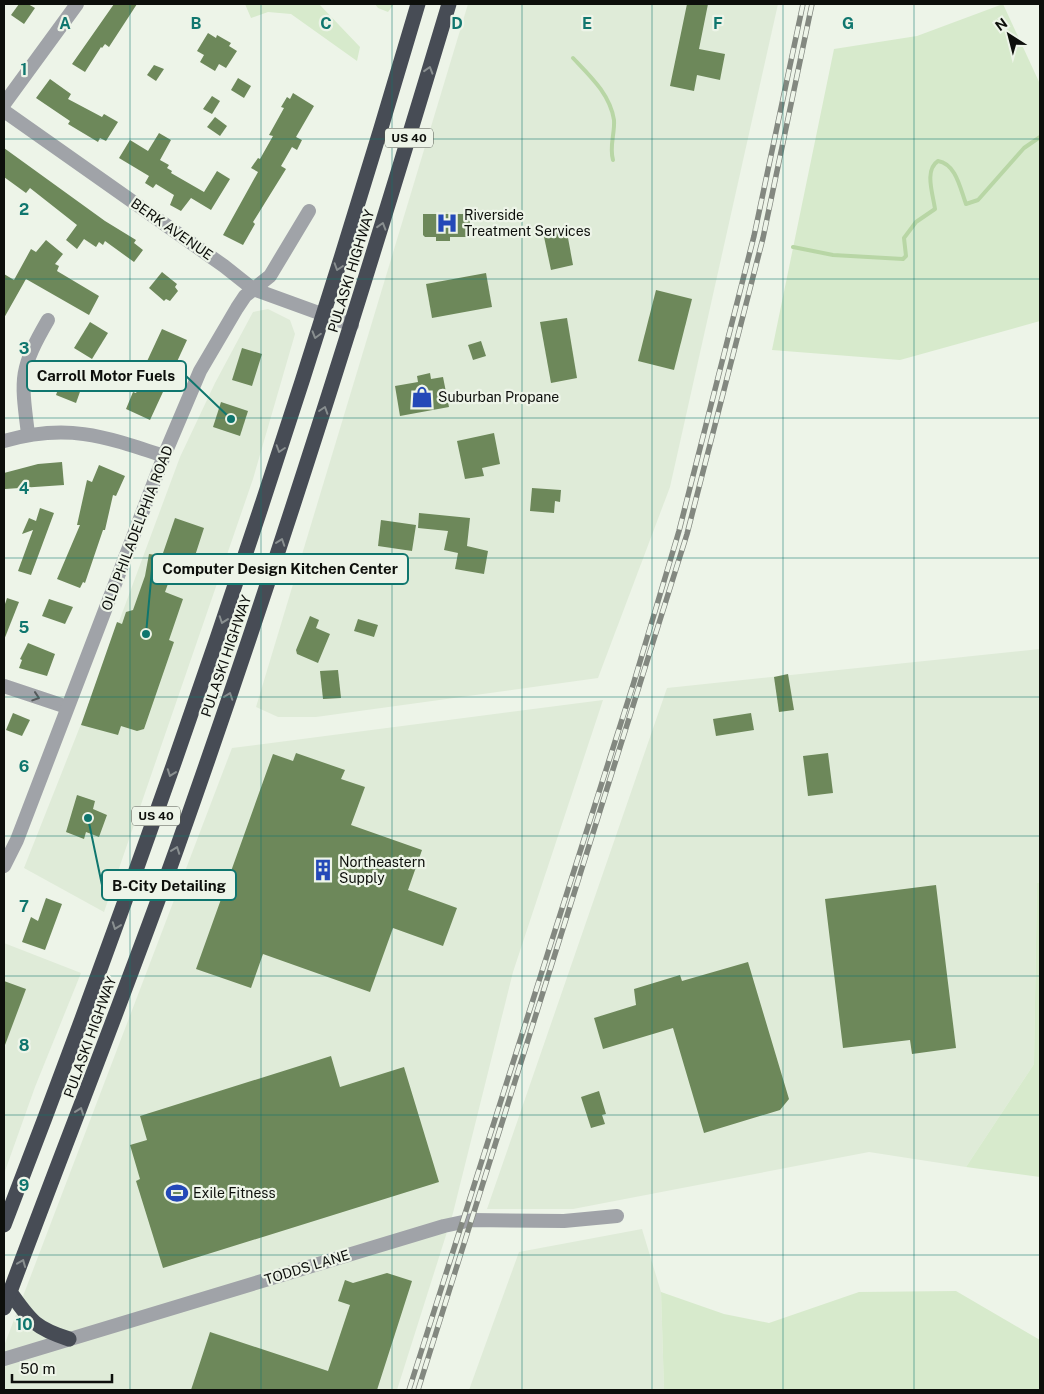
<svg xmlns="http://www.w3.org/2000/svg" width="1044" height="1394" font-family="'Public Sans',sans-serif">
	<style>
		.built { fill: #dfebd8 }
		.green { fill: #d7eacc }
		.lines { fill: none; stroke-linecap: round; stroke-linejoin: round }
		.stream { stroke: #b8d6a5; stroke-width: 4 }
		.building { fill: #6d885a }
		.street { stroke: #a0a3a8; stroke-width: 14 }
		.highway { stroke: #474c55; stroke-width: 15 }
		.rail-casing { stroke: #838880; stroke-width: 5.5 }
		.rail { stroke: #edf4e8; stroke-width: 4; stroke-dasharray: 11; stroke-linecap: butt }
		.oneway { stroke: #898f90 }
		.oneway2 { stroke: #56595a }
		.grid { fill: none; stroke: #0f766e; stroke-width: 1; stroke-opacity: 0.55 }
		.labels { text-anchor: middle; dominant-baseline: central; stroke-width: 4.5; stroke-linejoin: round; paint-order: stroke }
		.shield { fill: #edf4e8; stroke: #50544d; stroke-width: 1 }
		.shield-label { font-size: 12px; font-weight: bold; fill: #0d0f0b }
		.poi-label { font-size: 14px; fill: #0d0f0b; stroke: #edf4e8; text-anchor: start }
		.street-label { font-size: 14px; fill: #0d0f0b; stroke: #edf4e8 }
		.grid-label { font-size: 16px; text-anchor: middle; font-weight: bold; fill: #0f766e; stroke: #edf4e8; stroke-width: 4.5; stroke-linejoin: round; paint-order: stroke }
		.leader { fill: none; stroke: #0f766e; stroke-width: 2 }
		.callout-dot { fill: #0f766e; stroke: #edf4e8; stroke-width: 2 }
		.callout { fill: #edf4e8; stroke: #0f766e; stroke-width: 2 }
		.callout-label { font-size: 15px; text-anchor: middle; font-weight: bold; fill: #0d0f0b }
	</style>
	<rect width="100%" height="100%" fill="#edf4e8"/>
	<g class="built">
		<polygon points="468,4 778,4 670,487 598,678 316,717 278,717 256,707"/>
		<polygon points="268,309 290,320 295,334 253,479 104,912 24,868 81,724 180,457 215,383 253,312"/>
		<polygon points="1040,649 1040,882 1037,883 1034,1064 966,1167 869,1152 573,1209 487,1209 667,688"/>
		<polygon points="603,700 513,972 453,1213 397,1390 4,1390 4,1346 232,748"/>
		<polygon points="4,943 81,973 35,1087 4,1174"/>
		<polygon points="642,1229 661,1292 664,1390 469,1390 519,1252"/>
	</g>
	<g class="green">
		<polygon points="245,4 319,4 360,47 357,61 291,14 268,12 251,18"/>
		<polygon points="375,4 394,4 388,12 378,8"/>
		<polygon points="1003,4 1040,84 1040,321 900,360 772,350 834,49 917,36"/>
		<polygon points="1040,882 1040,1177 966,1167 1034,1064 1037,883"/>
		<polygon points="956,1291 1040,1340 1040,1390 664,1390 661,1292 724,1314 769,1323 859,1292"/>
	</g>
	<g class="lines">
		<g class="stream">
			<path d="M573,58c17,18 37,36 41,62 1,14 -5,26 -1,40"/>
			<path d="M793,247l40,8 70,4 3,-3 -2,-18 12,-16 19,-13c-2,-15 -11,-39 3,-48 18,3 22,27 28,43l12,-4 46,-52 16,-11"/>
		</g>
	</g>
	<g class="building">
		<polygon points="19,4 28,4 35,8 24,24 11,15"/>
		<polygon points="114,4 137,4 109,47 105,44 102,48 101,47 85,72 72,64"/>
		<polygon points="687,4 708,4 699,49 725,54 720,80 697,75 694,91 670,86"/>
		<polygon points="208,33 216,38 217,35 231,43 229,46 237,51 226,68 219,64 215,71 200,62 204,55 197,51"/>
		<polygon points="154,65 164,69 156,81 147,75"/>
		<polygon points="238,78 251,86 244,98 231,90"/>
		<polygon points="50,79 71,94 68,99 102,117 104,114 118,122 106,141 100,138 98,142 68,124 70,121 36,98"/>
		<polygon points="293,93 314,106 296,137 302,140 297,150 292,147 281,166 286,169 253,222 255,224 243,245 223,235 258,172 251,168 258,158 260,159 273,136 269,135 284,108 281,107 287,97 290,99"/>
		<polygon points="212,96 220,101 212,114 203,109"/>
		<polygon points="215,117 227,126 220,136 207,127"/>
		<polygon points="159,133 171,140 160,160 169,165 167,168 172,171 171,173 204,192 217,171 230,179 211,210 191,198 181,211 170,205 174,195 156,184 153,188 145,183 149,176 119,158 130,140 148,151"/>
		<polygon points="4,148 105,221 136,240 134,243 143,250 134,262 105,241 103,245 99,242 96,247 84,239 77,249 66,240 77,225 30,188 26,193 4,177"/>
		<polygon points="423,214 470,214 470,237 450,237 450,241 436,241 436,237 425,237 423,235"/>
		<polygon points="566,227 573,265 551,270 543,232"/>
		<polygon points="46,240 63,254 55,264 59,266 57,271 99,296 89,315 26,279 4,318 4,274 14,280 31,249 36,252"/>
		<polygon points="162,272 177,284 175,287 178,291 170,301 166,299 164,301 149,288"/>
		<polygon points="486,273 492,307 432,318 426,284"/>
		<polygon points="656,290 692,299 674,370 638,361"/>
		<polygon points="567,318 577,378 551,383 540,322"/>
		<polygon points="90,322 108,333 92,359 74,348"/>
		<polygon points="162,329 187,340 150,420 126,409 133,392 136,393 139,387 136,385"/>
		<polygon points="481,341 486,356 473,360 468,345"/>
		<polygon points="242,348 262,354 252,386 232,380"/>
		<polygon points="66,367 86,375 76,403 56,395"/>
		<polygon points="430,373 431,379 443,377 449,407 400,416 395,386 418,382 417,376"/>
		<polygon points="221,402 248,411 240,436 213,427"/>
		<polygon points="494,433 500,464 482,468 484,476 465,479 457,441"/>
		<polygon points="62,462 64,485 5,489 4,473 38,464"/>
		<polygon points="99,465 125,476 116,496 113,495 105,530 103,530 85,583 83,582 80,588 57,579 80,525 77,525 87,480 92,482"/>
		<polygon points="532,488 561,490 560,502 555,501 554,513 530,511"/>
		<polygon points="40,508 54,513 31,575 18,571 33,530 22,534 29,518 36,521"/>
		<polygon points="419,513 470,518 467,546 488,551 484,574 455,569 458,553 444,550 448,531 418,528"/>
		<polygon points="175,518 204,528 193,562 177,559 165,592 183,599 169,640 174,642 144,729 137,731 121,726 118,735 81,725 117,622 122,624 126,612 133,610 145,576 149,554 162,556"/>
		<polygon points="381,520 416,525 412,551 378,546"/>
		<polygon points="7,598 19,602 4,640 4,607"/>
		<polygon points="49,599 73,607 65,624 42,616"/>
		<polygon points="310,616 319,620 316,628 330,634 318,663 297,654 296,650"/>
		<polygon points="358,619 378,625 374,637 354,631"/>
		<polygon points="28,643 55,654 47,676 19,668 22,660 20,659"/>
		<polygon points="338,670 341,698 323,699 320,671"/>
		<polygon points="788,674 794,710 779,712 774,677"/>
		<polygon points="13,713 30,720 22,736 6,730"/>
		<polygon points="751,713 754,730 716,736 713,719"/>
		<polygon points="296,753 345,770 341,779 365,787 351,825 422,850 408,890 457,908 443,946 393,928 370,992 263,954 251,988 196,969 273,754 293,761"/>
		<polygon points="828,753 833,793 808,796 803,756"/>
		<polygon points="77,795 95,801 93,809 107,815 99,837 86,832 84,839 66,832"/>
		<polygon points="936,885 956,1048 912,1054 910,1040 843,1048 825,899"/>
		<polygon points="46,898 62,904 45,950 22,942 31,917 38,921"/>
		<polygon points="748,962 789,1099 780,1110 704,1133 673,1028 603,1049 594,1018 636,1005 634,989 680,975 682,981"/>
		<polygon points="4,981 26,989 5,1045 4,1045"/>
		<polygon points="331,1056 340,1087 404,1067 439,1182 163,1268 136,1181 140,1179 130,1145 147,1140 140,1116"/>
		<polygon points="599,1091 606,1114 602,1115 605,1124 591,1128 581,1097"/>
		<polygon points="387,1273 412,1281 377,1390 191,1390 210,1332 328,1371 350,1305 338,1301 345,1280 353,1283"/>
	</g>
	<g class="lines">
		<g class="street">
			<polyline points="4,104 77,4"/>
			<polyline points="4,111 224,266 253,289 352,325"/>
			<path d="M28,434c-7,-56 -9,-64 20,-114"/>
			<path d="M4,441c63,-18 100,-5 160,15"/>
			<polyline points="4,686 67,707"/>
			<polyline points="4,866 17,840 164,456 200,371 237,308 245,296 270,276 309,211"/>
			<polyline points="4,1359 444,1226 472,1220 564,1221 617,1216"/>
		</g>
		<g class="highway">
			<path d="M4,1225c155,-401 293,-809 414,-1221"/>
			<path d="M10,1292c20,28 24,36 59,47"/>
			<path d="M4,1308c57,-154 118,-306 173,-460 99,-279 187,-561 272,-844"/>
		</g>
		<g class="rail-casing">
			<g id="rail">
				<polyline points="409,1390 633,685 679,531 754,236 803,4"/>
				<polyline points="418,1390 687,534 763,238 812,4"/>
			</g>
		</g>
		<use href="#rail" class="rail"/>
	</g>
	<defs><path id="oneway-chevron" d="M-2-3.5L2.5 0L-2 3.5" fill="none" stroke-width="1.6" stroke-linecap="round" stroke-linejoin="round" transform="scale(1.25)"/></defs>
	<g class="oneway">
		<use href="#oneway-chevron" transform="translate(429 70) rotate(-73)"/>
		<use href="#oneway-chevron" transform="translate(382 226) rotate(-73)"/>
		<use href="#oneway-chevron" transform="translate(338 267) rotate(108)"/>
		<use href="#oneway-chevron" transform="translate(316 335) rotate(106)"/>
		<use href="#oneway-chevron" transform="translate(324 410) rotate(-72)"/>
		<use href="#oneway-chevron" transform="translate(280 449) rotate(108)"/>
		<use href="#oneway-chevron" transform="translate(281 542) rotate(-71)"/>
		<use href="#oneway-chevron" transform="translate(223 620) rotate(109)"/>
		<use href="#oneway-chevron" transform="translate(229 696) rotate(-71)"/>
		<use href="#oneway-chevron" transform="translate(171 773) rotate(110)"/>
		<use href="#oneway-chevron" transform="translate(176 850) rotate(-70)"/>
		<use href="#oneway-chevron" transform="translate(116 926) rotate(110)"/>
		<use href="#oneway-chevron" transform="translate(80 1111) rotate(-70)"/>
		<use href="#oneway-chevron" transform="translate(22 1263) rotate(-68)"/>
	</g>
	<use class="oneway2" href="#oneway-chevron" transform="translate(36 697) rotate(18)"/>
	<path class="grid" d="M130,4v1386M261,4v1386M392,4v1386M522,4v1386M652,4v1386M783,4v1386M914,4v1386M4,139h1036M4,279h1036M4,418h1036M4,558h1036M4,697h1036M4,836h1036M4,976h1036M4,1115h1036M4,1255h1036"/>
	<defs>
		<g id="hospital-bare" transform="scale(1.725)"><path d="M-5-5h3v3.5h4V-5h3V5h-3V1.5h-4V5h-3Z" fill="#2449b8" stroke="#edf4e8" stroke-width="2.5" paint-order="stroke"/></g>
		<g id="shop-bare" transform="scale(1.725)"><path d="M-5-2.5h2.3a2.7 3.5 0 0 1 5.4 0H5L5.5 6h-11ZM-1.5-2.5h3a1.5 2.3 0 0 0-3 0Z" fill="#2449b8" stroke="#edf4e8" stroke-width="2.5" paint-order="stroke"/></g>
		<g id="building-bare" transform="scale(1.725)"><path d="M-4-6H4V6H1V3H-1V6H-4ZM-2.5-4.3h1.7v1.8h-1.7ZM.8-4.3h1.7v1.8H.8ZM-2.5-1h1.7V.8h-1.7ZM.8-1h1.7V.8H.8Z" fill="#2449b8" stroke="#edf4e8" stroke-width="2.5" paint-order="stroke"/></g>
		<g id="stadium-bare" transform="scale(1.725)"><path d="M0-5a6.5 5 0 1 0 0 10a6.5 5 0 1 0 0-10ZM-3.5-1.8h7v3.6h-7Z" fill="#2449b8" stroke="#edf4e8" stroke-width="2.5" paint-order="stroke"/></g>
	</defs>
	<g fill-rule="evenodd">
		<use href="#hospital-bare" x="447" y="223"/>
		<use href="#shop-bare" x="422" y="397"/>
		<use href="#building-bare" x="323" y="870"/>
		<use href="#stadium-bare" x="177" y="1193"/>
	</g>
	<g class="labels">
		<g class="shield">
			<rect x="385" y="128.5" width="48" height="19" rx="4"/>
			<rect x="132" y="806.5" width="48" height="19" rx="4"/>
		</g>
		<g class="shield-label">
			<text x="409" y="138">US 40</text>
			<text x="156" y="816">US 40</text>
		</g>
		<g class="poi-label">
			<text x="464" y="215">Riverside<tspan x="464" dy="16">Treatment Services</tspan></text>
			<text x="438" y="397">Suburban Propane</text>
			<text x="339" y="862">Northeastern<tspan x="339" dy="16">Supply</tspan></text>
			<text x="193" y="1193">Exile Fitness</text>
		</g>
		<g class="street-label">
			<text transform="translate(172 229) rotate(35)">BERK AVENUE</text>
			<text transform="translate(351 271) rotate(-73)">PULASKI HIGHWAY</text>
			<text transform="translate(137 528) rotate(-69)">OLD PHILADELPHIA ROAD</text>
			<text transform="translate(226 656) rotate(-71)">PULASKI HIGHWAY</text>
			<text transform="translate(90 1037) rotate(-70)">PULASKI HIGHWAY</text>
			<text transform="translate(307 1267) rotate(-17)">TODDS LANE</text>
		</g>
	</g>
	<g class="grid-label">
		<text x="65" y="29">A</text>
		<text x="196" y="29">B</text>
		<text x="326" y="29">C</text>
		<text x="457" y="29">D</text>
		<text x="587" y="29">E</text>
		<text x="718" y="29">F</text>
		<text x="848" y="29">G</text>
		<text x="24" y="75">1</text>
		<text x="24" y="215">2</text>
		<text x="24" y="354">3</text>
		<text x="24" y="494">4</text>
		<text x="24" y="633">5</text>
		<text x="24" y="772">6</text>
		<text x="24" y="912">7</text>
		<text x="24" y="1051">8</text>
		<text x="24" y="1191">9</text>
		<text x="24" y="1330">10</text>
	</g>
	<path class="leader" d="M231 419L186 376M146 634L152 569M88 818L102 885"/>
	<g class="callout-dot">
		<circle cx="231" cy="419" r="5"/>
		<circle cx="146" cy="634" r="5"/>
		<circle cx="88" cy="818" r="5"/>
	</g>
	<g class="callout">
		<rect x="27" y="361" width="159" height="30" rx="5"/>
		<rect x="152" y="554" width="256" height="30" rx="5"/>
		<rect x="102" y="870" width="134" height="30" rx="5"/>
	</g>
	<g class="callout-label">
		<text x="106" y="381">Carroll Motor Fuels</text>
		<text x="280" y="574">Computer Design Kitchen Center</text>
		<text x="169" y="891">B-City Detailing</text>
	</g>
	<rect width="1044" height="1394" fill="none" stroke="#0d0f0b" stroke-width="10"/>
	<g transform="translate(1009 35) rotate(324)" stroke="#edf4e8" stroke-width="4" paint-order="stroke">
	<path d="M0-4L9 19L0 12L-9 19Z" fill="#0d0f0b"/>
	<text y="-8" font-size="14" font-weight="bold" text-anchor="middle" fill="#0d0f0b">N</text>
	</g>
	<path d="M12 1374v8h100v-8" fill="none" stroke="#0d0f0b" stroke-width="2.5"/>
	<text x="20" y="1374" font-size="15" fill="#0d0f0b" stroke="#edf4e8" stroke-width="4" paint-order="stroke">50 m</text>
</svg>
